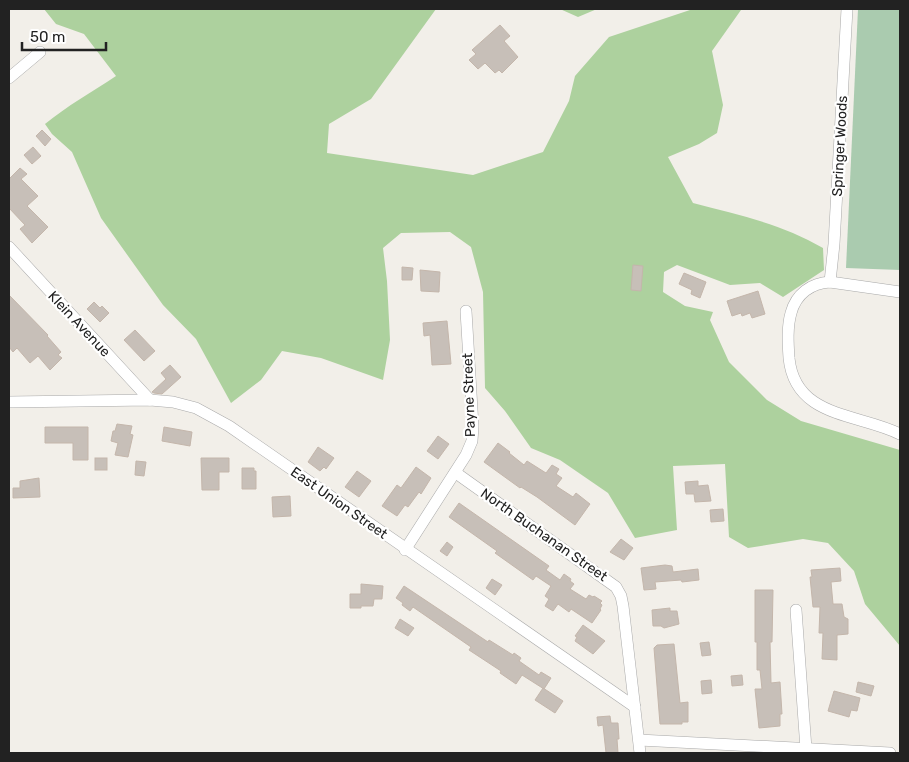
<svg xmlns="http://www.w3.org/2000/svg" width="909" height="762" font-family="Rubik,sans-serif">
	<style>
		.forest { fill: #add19e }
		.cemetery { fill: #aacbaf }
		.building { fill: #c7bfb8; stroke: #c4b6ab }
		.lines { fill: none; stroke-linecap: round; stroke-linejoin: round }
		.minor-casing { stroke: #a9a9a9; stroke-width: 12 }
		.minor { stroke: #fff; stroke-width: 11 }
		.labels { text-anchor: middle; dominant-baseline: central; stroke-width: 4.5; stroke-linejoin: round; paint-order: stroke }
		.street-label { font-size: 14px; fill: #222; stroke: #fff }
	</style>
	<rect width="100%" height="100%" fill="#f2efe9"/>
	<g class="forest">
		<path d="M44,9h392l-65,90 -42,25 -2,29 146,22 70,-23 26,-51 6,-25 34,-39 84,-28 48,1 -29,41 11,54 -6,28 -18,11 -31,13 25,46c46,12 89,21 130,45l1,22 -41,27 -23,-14 -30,2 -53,-20 -13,7 -1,20 22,14 28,6 -3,8 19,42 38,38 34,21 99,29v196l-35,-42 -11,-33 -26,-28 -25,-4 -55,9 -19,-11 -4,-73 -52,2 4,64 -42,8 -27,-45 -48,-33 -29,-12 -26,-37 -20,-23 -2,-96 -12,-45 -21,-15 -49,1 -18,15 4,33 3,59 -7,40 -62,-22 -39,-7 -21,29 -30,23 -35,-64 -33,-34 -62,-87 -29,-66 -20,-18 -7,-10c22,-18 47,-32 71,-48l-32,-42 -28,-10z"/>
		<polygon points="560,9 597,9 578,17"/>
	</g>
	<polygon class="cemetery" points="858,9 900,9 900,270 846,268"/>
	<g class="building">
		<polygon points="500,25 510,36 504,41 518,57 502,73 499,70 495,73 485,63 478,69 469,60 476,54 472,50"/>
		<polygon points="42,130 51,139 45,146 36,136"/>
		<polygon points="33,147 41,156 32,164 24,155"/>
		<polygon points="20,168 27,174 21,179 38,196 27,206 48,227 32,243 20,229 25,225 9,208 9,179"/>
		<polygon points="633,265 643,266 641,291 631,290"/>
		<polygon points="402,267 413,268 412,280 402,280"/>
		<polygon points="420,270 440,272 439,292 421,291"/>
		<polygon points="684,273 706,282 700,298 691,294 692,290 679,284"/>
		<polygon points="758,291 765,314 752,318 750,313 742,316 741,313 732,316 727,301"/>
		<polygon points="9,295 48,335 47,336 61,352 58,355 62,358 50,370 38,356 30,363 17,348 13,352 9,347"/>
		<polygon points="94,302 100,308 102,306 109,313 100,322 87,309"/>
		<polygon points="447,321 451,364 432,365 430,335 424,336 423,323"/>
		<polygon points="135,330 155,351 144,361 124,340"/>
		<polygon points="170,365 181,377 162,394 154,393 152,392 166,379 161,373"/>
		<polygon points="117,424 132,426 130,434 133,435 128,457 115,455 118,443 111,441 113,431 115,431"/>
		<polygon points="45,427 88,427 88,460 73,460 73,443 45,443"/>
		<polygon points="164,427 192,432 190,446 162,441"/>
		<polygon points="438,436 449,444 438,459 427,451"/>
		<polygon points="498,443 510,452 509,453 524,465 527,461 546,473 552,465 559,469 556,474 562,478 556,486 573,497 576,493 590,504 575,525 537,497 521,487 520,488 484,462"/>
		<polygon points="318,447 334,458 326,469 324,467 320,471 308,462"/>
		<rect x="95" y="458" width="12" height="12"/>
		<polygon points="201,458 229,458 229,472 219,472 219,490 202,490"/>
		<polygon points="136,461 146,462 144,476 135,475"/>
		<polygon points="416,467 431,478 421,494 419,492 408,507 405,505 397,516 382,506 397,485 401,488"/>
		<polygon points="242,468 254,468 254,471 256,471 256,489 242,489"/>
		<polygon points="357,471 371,481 359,497 345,487"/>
		<polygon points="39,478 40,497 13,498 13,488 20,488 20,481"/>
		<polygon points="698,481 698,486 708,485 711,501 695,502 694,494 686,494 685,482"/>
		<polygon points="290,496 291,516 273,517 272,497"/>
		<polygon points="459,503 549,566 546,570 560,580 564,574 571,579 570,581 574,584 570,589 586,599 589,595 593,597 594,596 602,601 600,603 602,605 600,609 601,610 592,623 571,609 569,612 558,604 553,611 545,606 549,599 545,596 551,586 536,576 533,580 495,553 497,551 449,517"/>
		<polygon points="723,509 724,521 711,522 710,510"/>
		<polygon points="621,539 633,548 624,560 610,552"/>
		<polygon points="447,542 453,547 447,556 440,551"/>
		<polygon points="665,565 672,566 673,572 698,569 699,580 682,582 681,580 655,582 656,589 644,590 641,568"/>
		<polygon points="840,568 841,581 831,582 833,604 842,604 844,617 848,619 848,634 837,635 837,660 822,659 823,633 819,633 820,607 813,607 810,577 812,577 811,570"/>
		<polygon points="492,579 502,585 495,595 486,588"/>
		<polygon points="361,584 383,586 382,599 374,599 373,606 361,606 361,608 350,608 350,594 361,594"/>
		<polygon points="404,586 488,642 489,640 513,655 514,653 521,658 519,661 539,675 541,672 551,678 544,689 522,675 516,684 500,673 501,671 469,650 471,647 413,607 410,611 402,605 403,603 396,598"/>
		<polygon points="755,590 773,590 772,642 770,642 771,683 780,682 782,714 780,714 780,726 759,728 755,689 762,689 760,670 757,670 757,642 755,642"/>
		<polygon points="670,608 670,611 677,611 679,624 664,628 661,626 653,626 652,610"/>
		<polygon points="400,619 414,628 408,636 395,628"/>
		<polygon points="583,625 605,641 593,654 575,641 577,637 575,636"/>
		<polygon points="709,642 711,655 702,656 700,643"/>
		<polygon points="674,644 680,703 688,702 688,722 682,722 682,724 660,724 654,648 657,645"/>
		<polygon points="742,675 743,685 732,686 731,676"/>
		<polygon points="711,680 712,693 702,694 701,681"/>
		<polygon points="858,682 874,686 871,696 856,692"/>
		<polygon points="543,688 563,701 555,713 535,700"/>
		<polygon points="834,691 860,698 857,711 851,710 849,717 828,711"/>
		<polygon points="610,716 611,723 618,723 619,739 617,739 618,753 606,753 603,725 598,726 597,717"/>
	</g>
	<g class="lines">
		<g class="minor-casing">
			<g id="minor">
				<polyline points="9,78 40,52"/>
				<polyline points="9,247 150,400"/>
				<polyline points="830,282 834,244 847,9"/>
				<path d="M900,292l-70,-10c-19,1 -34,12 -39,31 -4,14 -3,30 -2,45 6,60 68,55 111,76"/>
				<polyline points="9,402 150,400 173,402 196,408 229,426 635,707"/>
				<polyline points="456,473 616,587 621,596 623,606 640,753"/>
				<polyline points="405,550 466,455 472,441 473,426 466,311"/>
				<polyline points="796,610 806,749"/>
				<polyline points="639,740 890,753"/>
			</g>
		</g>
		<use href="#minor" class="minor"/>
	</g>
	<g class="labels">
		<g class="street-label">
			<text transform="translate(840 146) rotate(-87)">Springer Woods</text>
			<text transform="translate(79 324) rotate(47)">Klein Avenue</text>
			<text transform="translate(469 395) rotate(-92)">Payne Street</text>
			<text transform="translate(339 503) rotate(35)">East Union Street</text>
			<text transform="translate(544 535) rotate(35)">North Buchanan Street</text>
		</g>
	</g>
	<rect width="909" height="762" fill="none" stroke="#222222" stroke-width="20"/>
	<path d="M22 42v8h84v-8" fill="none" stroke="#222222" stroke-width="2.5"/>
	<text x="30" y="42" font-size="15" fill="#222222" stroke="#ffffff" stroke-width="4" paint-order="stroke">50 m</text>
</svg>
